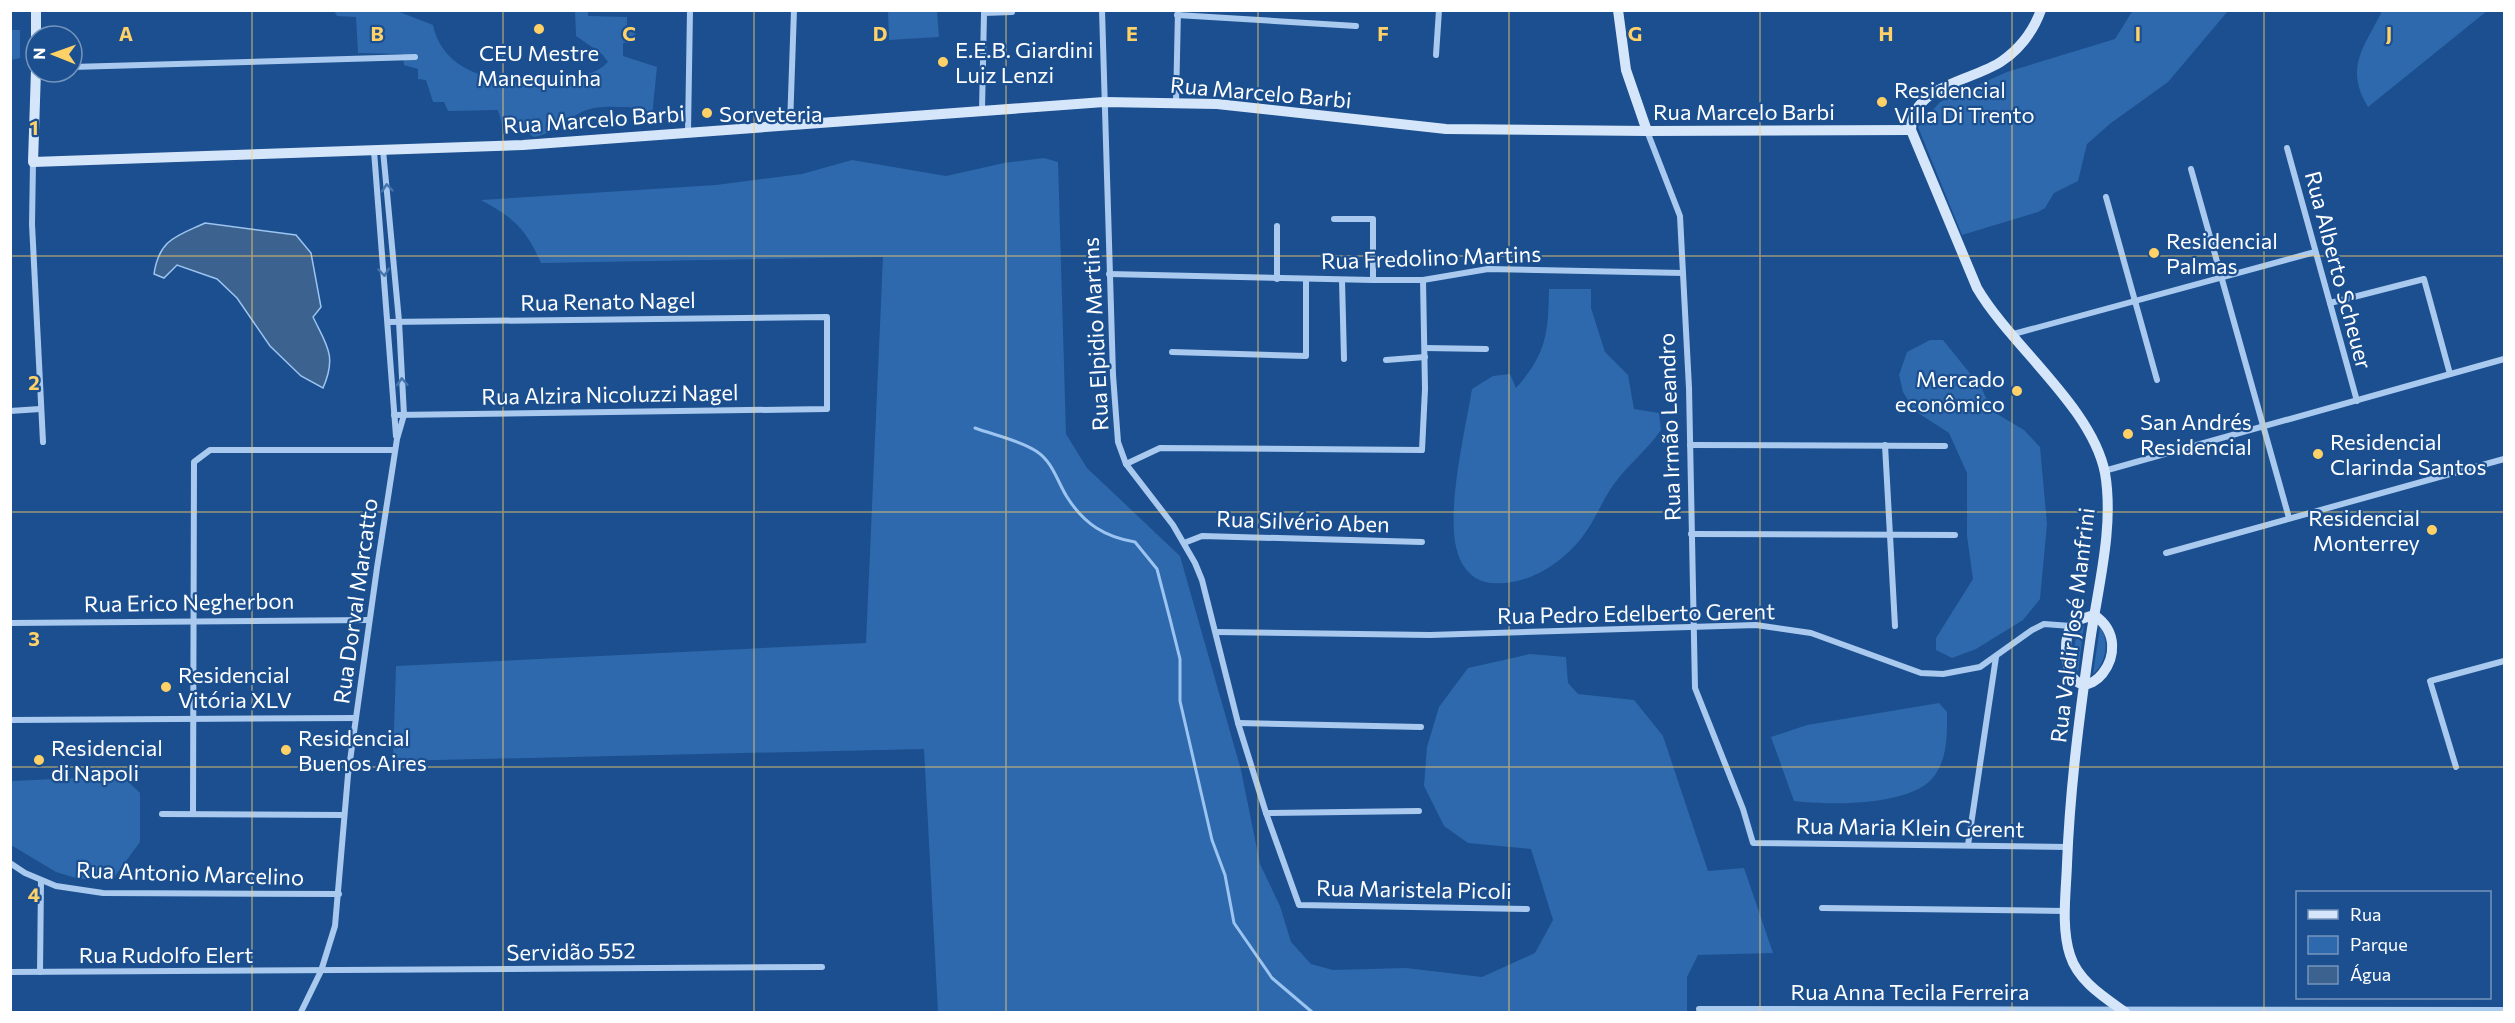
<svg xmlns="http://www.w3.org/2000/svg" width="2515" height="1023" font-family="Commissioner,sans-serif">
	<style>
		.green { fill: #2e69ad }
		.water { fill: #3c6290; stroke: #9cc4f0; stroke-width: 1.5 }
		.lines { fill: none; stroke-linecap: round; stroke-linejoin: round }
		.stream { stroke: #9cc4f0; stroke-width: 3 }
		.street { stroke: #a9c9ee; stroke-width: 6 }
		.secondary { stroke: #d6e6fa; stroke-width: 10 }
		.oneway { stroke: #4674ac }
		.grid { fill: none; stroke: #ffd166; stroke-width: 1.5; stroke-opacity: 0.55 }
		.poi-dot { fill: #ffd166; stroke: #1b4f8f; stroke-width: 2 }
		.labels { text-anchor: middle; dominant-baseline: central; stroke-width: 4.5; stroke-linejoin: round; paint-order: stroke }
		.poi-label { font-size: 22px; fill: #fff; stroke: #1b4f8f; text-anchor: start }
		.street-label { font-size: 22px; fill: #fff; stroke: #1b4f8f }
		.grid-label { font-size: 20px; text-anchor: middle; font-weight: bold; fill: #ffd166; stroke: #1b4f8f; stroke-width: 4.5; stroke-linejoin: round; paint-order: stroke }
	</style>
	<rect width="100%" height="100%" fill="#1b4f8f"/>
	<g class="green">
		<polygon points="2133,10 2228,11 2168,82 2111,123 2087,144 2078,181 2054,193 2045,208 2038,212 1962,235 1918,127 1940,102 2007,72 2115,39"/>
		<path d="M334,11h63l36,14c7,34 36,50 68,54 6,1 13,4 19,3 9,-1 17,-5 27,-6 23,0 43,4 61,-14l-6,-8 -26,-18 -1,-25h13v5l39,1v11h8l1,13 -13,2v13l34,11 -5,49 -13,2 -9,-11c-16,0 -32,-2 -46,4 -18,8 -31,23 -50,26l-12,-8 -20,-5 -4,-14 -50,1 -4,-9h-11l-7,-22 -8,-1v-10l-14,-4 -1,-11 -45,-1 -2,-36 -19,-1z"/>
		<polygon points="888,11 937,11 939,37 889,40"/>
		<path d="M2382,11v-1l105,1 -119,96c-24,-40 -4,-59 14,-96z"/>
		<polygon points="11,30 20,30 20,58 11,60"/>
		<path d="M1044,158l14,4 8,272 21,34 93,88 61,214 19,94 20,42 11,36 20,22 22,6 73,-2 76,9 53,-24 18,-33 -22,-71 -63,-6 -24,-17 -20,-40 3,-39 12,-40 29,-39 62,-14 36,3 2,26 10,11 56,6 29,36 45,135 36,-3 29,85 -75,2 -11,22v35h-749l-14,-263 -531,12 3,-95 470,-23 17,-386 -342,6c-15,-34 -28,-46 -60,-63l235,-15 86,-11 50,-14 94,16 58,-13z"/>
		<path d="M1549,289h42v19l14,44 23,23 6,34 25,4 2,17c-14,20 -33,35 -47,54 -9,12 -15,27 -23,40 -20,34 -60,63 -100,59 -20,-2 -31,-18 -35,-36 -9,-40 9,-116 16,-158l21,-13 17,-2 6,14c31,-35 32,-54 33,-99z"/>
		<polygon points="1930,340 1943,340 1981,387 1992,411 2024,430 2040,447 2047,524 2040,599 2023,620 1976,649 1952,658 1936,650 1936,638 1973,579 1967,536 1967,473 1949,433 1915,411 1903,392 1899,375 1907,352"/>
		<path d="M2084,625l-6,47c-6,-16 -6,-33 6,-47z"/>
		<path d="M2100,627c10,14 6,36 -7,47z"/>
		<path d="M1939,703l8,9c0,21 1,44 -12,63 -21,32 -107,30 -141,26l-23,-64 36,-12z"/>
		<polygon points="122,776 140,793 140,842 112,880 79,879 56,872 11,845 11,781"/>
	</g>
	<path class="water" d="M205,223l91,12 15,18 10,54 -8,10c14,29 24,39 10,71l-22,-12 -31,-30 -33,-48 -20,-19 -40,-14 -13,13 -10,-4c5,-35 23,-38 51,-51z"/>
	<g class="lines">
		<path class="stream" d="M975,428c19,7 44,12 61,23 17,11 21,30 31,46 17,27 38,40 68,45l22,27 13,50 10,40v42l32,139 13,35 9,48 38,55 40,34"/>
		<g class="street">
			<polyline points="1102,10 1113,375 1118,442 1126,464 1173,525 1195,563 1202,580 1238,723 1266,813 1299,905 1527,909"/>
			<polyline points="1177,15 1356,26"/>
			<polyline points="1436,55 1439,10"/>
			<polyline points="72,67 415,57"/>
			<polyline points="1176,103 1178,10"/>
			<polyline points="982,110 984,13 1012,12"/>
			<polyline points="790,125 794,10"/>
			<polyline points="1647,131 1680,216 1689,388 1695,688 1743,809 1753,843 2067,847"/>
			<polyline points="688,132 690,10"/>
			<polyline points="2287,148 2357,401"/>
			<polyline points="374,151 396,436"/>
			<polyline points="33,162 32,224 43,442"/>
			<polyline points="2191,169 2289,518"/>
			<polyline points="2106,197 2157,380"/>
			<polyline points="1334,219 1373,219 1373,280"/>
			<polyline points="1109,274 1373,280 1423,280 1488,269 1683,273"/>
			<polyline points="1277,279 1277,226"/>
			<polyline points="1342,280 1344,359"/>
			<polyline points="2330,303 2424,279 2450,374"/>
			<polyline points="388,322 827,317 827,409 394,415"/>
			<polyline points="2010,335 2315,252"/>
			<polyline points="1425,348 1486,349"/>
			<polyline points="1172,352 1306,356 1306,280"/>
			<polyline points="1386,360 1425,357"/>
			<polyline points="10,411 40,409"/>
			<polyline points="1690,445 1945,446"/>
			<polyline points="1885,445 1895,626"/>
			<polyline points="1126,464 1160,448 1422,450 1425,389 1423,280"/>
			<polyline points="2104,471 2504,359"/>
			<polyline points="1691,534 1955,535"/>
			<polyline points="1184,543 1202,536 1422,542"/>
			<polyline points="2166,553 2504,459"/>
			<polyline points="10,623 369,620"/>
			<polyline points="1216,632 1430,635 1756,625 1811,633 1921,673 1943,674 1980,667 2032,630 2044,624 2071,626"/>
			<polyline points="10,720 356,718"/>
			<polyline points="1238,723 1421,727"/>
			<polyline points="2456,767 2430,681 2504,661"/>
			<polyline points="1266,813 1419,811"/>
			<polyline points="162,814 343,815"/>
			<polyline points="193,814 194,462 210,450 395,450"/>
			<polyline points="1968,845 1996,657"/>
			<polyline points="10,863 25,873 56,886 103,893 339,894"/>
			<polyline points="1822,908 2065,911"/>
			<polyline points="10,972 822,967"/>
			<polyline points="40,972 41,881"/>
			<polyline points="1699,1009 2504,1010"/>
			<polyline points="301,1012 321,971 335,926 348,775 377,568 397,439 404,415 399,321 383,150"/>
		</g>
		<g class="secondary">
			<polyline points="1618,10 1626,70 1647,131"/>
			<polyline points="36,36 36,10"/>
			<polyline points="36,70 33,162 523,145 1104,102 1217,104 1446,129 1647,131 1911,130"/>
			<path d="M1911,130l66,158c34,58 115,119 128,185 9,52 -6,110 -14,162 -11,76 -21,152 -24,229 -1,29 -6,63 3,91 8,26 34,42 55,57"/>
			<path d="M1911,130c1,-46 63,-49 91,-69 19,-13 31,-29 39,-51"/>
			<path d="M2094,615c50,34 -18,107 -27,45 -2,-13 -1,-29 8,-39z"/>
		</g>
	</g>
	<defs><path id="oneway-chevron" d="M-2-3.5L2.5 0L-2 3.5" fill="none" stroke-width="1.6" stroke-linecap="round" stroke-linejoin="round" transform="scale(1.5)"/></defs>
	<g class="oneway">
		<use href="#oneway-chevron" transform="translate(387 188) rotate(-95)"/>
		<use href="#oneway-chevron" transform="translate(384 272) rotate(85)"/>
		<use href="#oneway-chevron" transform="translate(402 382) rotate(-93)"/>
	</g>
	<path class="grid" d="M252,10v1002M503,10v1002M754,10v1002M1006,10v1002M1258,10v1002M1509,10v1002M1760,10v1002M2012,10v1002M2264,10v1002M10,256h2494M10,512h2494M10,767h2494"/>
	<g class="poi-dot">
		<circle cx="539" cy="29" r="6"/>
		<circle cx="943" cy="62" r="6"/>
		<circle cx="1882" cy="102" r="6"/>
		<circle cx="707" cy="113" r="6"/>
		<circle cx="2154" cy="253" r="6"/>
		<circle cx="2017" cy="391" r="6"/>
		<circle cx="2128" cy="434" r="6"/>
		<circle cx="2318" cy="454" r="6"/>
		<circle cx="2432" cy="530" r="6"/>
		<circle cx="166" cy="687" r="6"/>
		<circle cx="286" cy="750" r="6"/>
		<circle cx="39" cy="760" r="6"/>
	</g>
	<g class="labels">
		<g class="poi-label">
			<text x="955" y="49">E.E.B. Giardini<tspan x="955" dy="25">Luiz Lenzi</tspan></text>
			<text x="539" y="52" text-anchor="middle">CEU Mestre<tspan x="539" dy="25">Manequinha</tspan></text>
			<text x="1894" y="89">Residencial<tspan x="1894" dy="25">Villa Di Trento</tspan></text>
			<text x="719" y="113">Sorveteria</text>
			<text x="2166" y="240">Residencial<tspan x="2166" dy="25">Palmas</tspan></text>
			<text x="2005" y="378" text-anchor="end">Mercado<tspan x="2005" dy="25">econômico</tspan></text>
			<text x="2140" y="421">San Andrés<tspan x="2140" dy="25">Residencial</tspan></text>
			<text x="2330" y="441">Residencial<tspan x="2330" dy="25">Clarinda Santos</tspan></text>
			<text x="2420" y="517" text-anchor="end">Residencial<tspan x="2420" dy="25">Monterrey</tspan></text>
			<text x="178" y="674">Residencial<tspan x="178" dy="25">Vitória XLV</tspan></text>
			<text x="298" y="737">Residencial<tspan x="298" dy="25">Buenos Aires</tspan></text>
			<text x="51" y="747">Residencial<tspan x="51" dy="25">di Napoli</tspan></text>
		</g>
		<g class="street-label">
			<text transform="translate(1261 92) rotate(5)">Rua Marcelo Barbi</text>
			<text x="1744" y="111">Rua Marcelo Barbi</text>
			<text transform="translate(594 119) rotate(-4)">Rua Marcelo Barbi</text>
			<text transform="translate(1431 257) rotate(-2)">Rua Fredolino Martins</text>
			<text transform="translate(2339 270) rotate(75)">Rua Alberto Scheuer</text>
			<text transform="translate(608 301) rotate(-1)">Rua Renato Nagel</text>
			<text transform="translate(1095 334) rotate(-93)">Rua Elpidio Martins</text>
			<text transform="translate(610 394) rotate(-1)">Rua Alzira Nicoluzzi Nagel</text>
			<text transform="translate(1669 427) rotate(-92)">Rua Irmão Leandro</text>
			<text transform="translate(1303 521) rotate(2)">Rua Silvério Aben</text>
			<text transform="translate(355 601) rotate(-82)">Rua Dorval Marcatto</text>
			<text transform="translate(189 602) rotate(-1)">Rua Erico Negherbon</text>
			<text transform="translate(1636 613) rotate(-1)">Rua Pedro Edelberto Gerent</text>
			<text transform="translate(2072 625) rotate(-83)">Rua Valdir José Manfrini</text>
			<text transform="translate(1910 827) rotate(1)">Rua Maria Klein Gerent</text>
			<text transform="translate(190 873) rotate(2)">Rua Antonio Marcelino</text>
			<text transform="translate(1414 889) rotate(1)">Rua Maristela Picoli</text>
			<text transform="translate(571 951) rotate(-1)">Servidão 552</text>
			<text x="166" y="954">Rua Rudolfo Elert</text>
			<text x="1910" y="991">Rua Anna Tecila Ferreira</text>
		</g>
	</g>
	<g class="grid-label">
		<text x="126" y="41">A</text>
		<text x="377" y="41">B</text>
		<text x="629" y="41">C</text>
		<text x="880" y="41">D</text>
		<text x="1132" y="41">E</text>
		<text x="1383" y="41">F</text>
		<text x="1635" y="41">G</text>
		<text x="1886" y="41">H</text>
		<text x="2138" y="41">I</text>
		<text x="2389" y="41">J</text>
		<text x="34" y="135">1</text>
		<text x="34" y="390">2</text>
		<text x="34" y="646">3</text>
		<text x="34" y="902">4</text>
	</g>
	<rect width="2515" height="1023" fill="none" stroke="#ffffff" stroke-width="24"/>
	<rect x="2296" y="891" width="195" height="108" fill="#1b4f8f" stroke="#7695bc" stroke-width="1.5"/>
	<rect x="2308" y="910" width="30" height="9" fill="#d6e6fa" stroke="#7695bc" stroke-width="1.5"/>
	<text x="2350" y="921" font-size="18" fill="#ffffff">Rua</text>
	<rect x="2308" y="936" width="30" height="18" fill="#2e69ad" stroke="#7695bc" stroke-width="1.5"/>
	<text x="2350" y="951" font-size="18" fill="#ffffff">Parque</text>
	<rect x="2308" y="966" width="30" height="18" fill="#3c6290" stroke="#7695bc" stroke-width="1.5"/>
	<text x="2350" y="981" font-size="18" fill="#ffffff">Água</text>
	<g transform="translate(54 54) rotate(271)"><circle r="28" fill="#1b4f8f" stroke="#7695bc" stroke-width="1.5"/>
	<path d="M0-4.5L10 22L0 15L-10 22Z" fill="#ffd166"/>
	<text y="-9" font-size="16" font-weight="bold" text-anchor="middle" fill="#ffffff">N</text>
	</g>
</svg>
